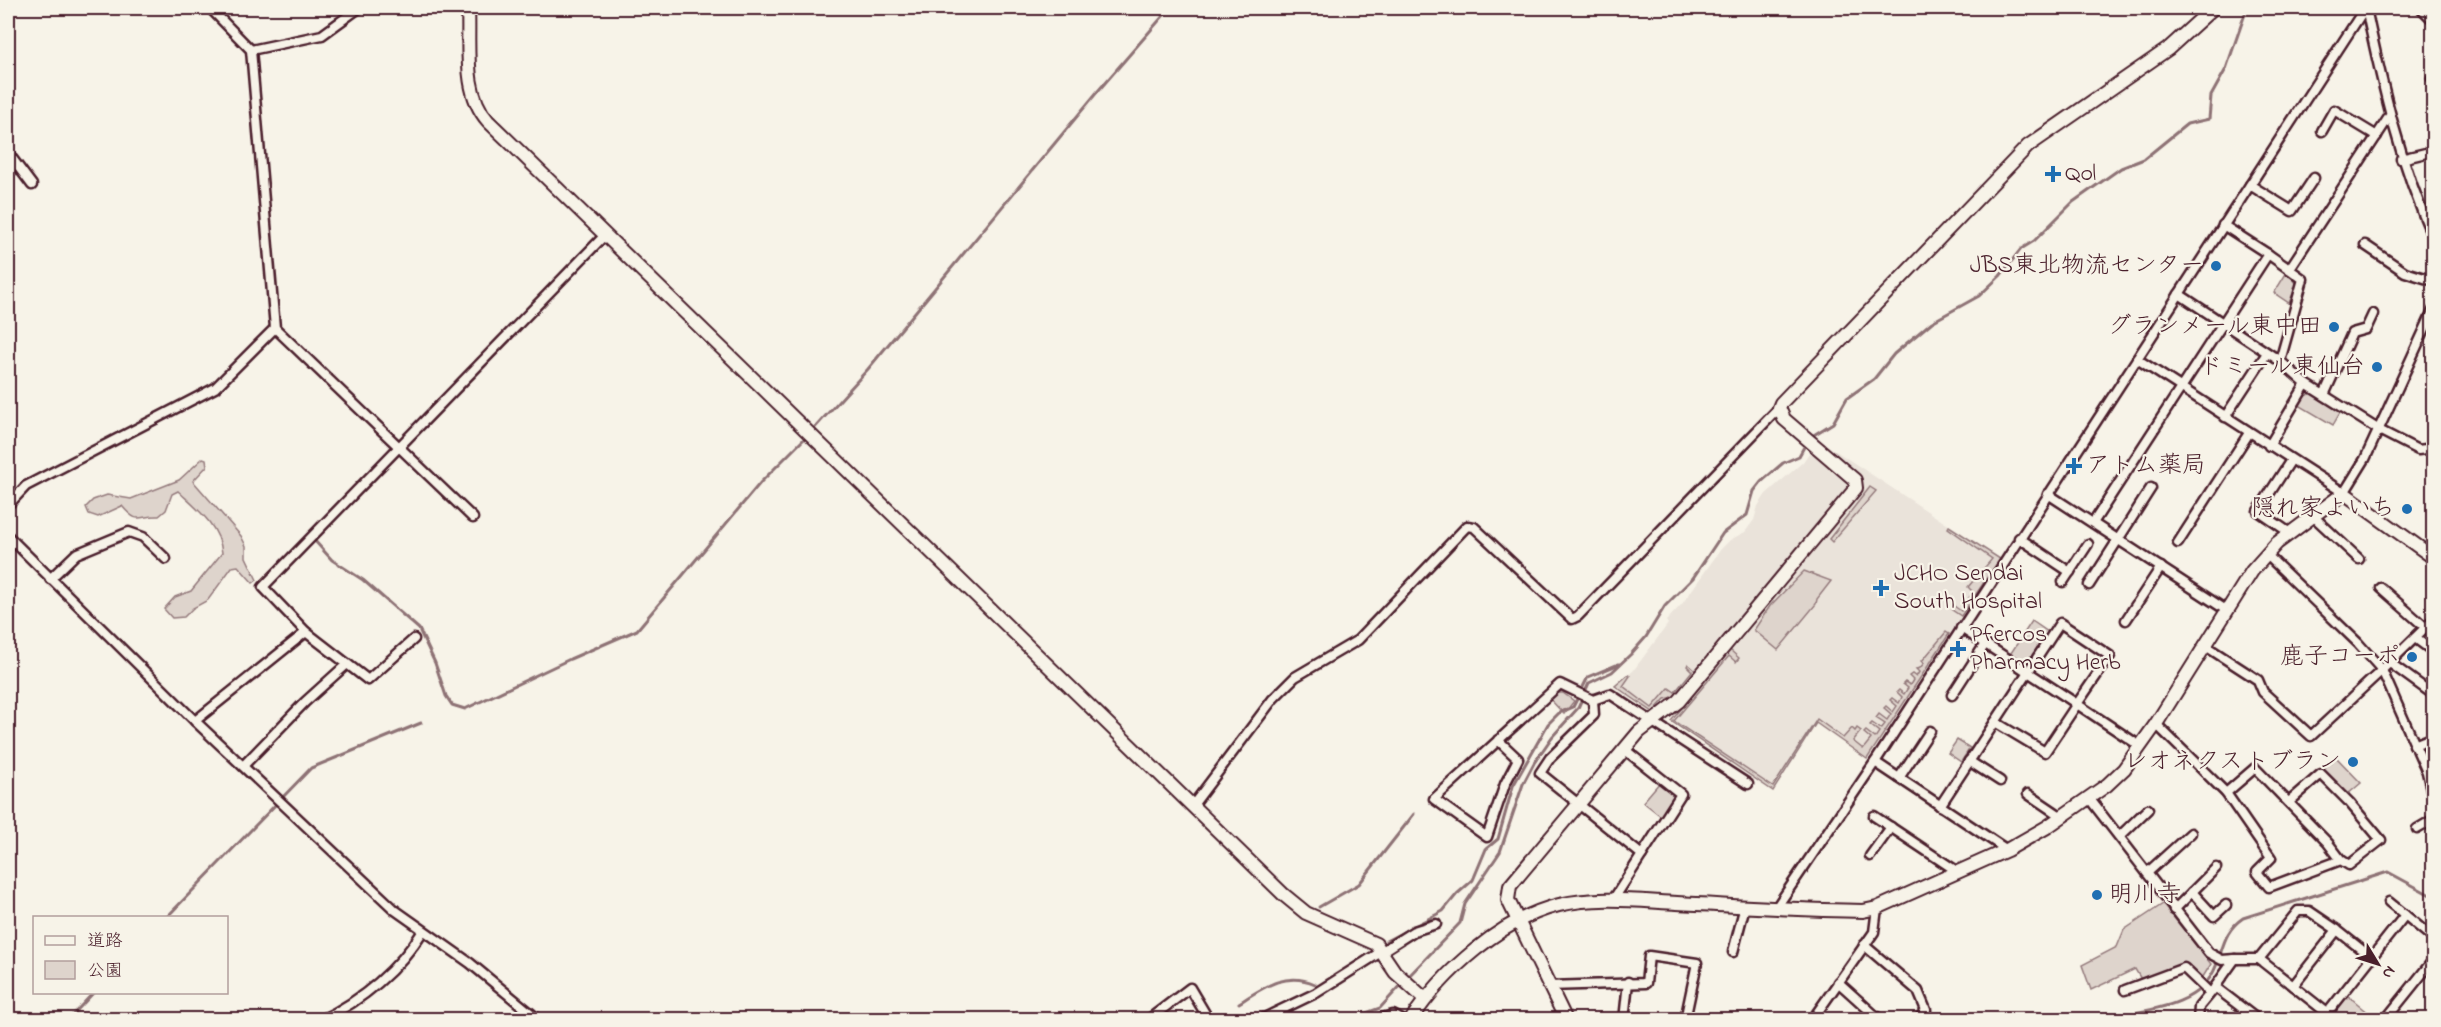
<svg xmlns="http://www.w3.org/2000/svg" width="2441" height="1027" font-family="'Indie Flower','Klee One',sans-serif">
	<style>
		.built { fill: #eae3da }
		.green { fill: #ded4cc; stroke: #947a7c; stroke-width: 1.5 }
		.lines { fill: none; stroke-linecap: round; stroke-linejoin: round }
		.stream { stroke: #8e7275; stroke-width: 3 }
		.street-casing { stroke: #4a1f2b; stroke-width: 13 }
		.secondary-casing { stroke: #4a1f2b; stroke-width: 16 }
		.street { stroke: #f7f3e8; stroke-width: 8 }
		.secondary { stroke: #f7f3e8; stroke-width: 12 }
		.poi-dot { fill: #1f6fb2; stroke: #f7f3e8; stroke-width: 2 }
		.labels { text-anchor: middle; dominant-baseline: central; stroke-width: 4.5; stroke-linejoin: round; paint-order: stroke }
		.poi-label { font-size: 24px; fill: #4a1f2b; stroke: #f7f3e8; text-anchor: end }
	</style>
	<rect width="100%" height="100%" fill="#f7f3e8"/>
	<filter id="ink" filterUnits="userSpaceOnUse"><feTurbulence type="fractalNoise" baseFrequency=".0167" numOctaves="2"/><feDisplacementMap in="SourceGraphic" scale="12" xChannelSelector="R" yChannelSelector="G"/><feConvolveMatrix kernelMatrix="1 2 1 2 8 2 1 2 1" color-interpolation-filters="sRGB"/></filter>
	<g filter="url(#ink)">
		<g class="built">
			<polygon points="1819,440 2000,559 1867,759 1816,723 1773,791 1671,721 1861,490 1863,484 1861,479 1818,443"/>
			<polygon points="1811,450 1834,469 1832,472 1847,483 1848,490 1674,697 1665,699 1653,712 1615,686 1633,671 1668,624 1666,621 1682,604 1721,549 1730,540 1745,532 1754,520 1758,506 1766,494 1803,462"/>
		</g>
		<g class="green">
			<polygon points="2287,272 2297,284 2289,303 2274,293"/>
			<polygon points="2311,393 2341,411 2333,425 2299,405 2303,397"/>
			<path d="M203,458l3,1 1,7 -14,15 48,55 5,10v11l11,23 -4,3 -15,-17 -6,1 -24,33 -15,8 -9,9 -12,1 -8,-9 11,-12 16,-6 31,-38c-2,-27 -26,-45 -44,-62l-6,3 -6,16 -7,6c-21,-1 -20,10 -37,-10l-24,11 -9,-3 -3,-7 7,-7 14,-5 24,4 48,-19z"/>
			<polygon points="1870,487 1876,491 1832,542 1829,539"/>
			<polygon points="1949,526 2000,559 1961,616 1952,610 1954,606 1961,611 1973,592 1968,587 1992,559 1948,528"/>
			<polygon points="1804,571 1831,581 1817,599 1816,604 1778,650 1754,630 1770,606"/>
			<polygon points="2032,621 2048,632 2029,661 2024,664 2009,656"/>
			<polygon points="1946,632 1949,634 1867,759 1816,723 1773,791 1671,721 1730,650 1739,658 1736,662 1729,656 1674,721 1773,787 1817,719 1843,738 1852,728 1855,731 1857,728 1861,731 1853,741 1863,749 1871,739 1864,733 1866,731 1875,738 1879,732 1870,725 1872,723 1881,729 1885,724 1876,718 1879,714 1887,720 1891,714 1884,708 1886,706 1893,712 1897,706 1890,700 1892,698 1899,703 1902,697 1897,692 1899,690 1904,694 1908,688 1903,684 1905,682 1910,685 1913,680 1909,676 1912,674 1916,677 1919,672 1916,669 1920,668 1924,663 1922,661"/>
			<polygon points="1688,664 1696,671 1674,697 1665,699 1653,712 1615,686 1628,675 1630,676 1623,686 1652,708 1669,688 1675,692 1692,671 1687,666"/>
			<polygon points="1557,693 1563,693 1574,701 1564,714 1550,699"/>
			<polygon points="1957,740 1970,748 1961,762 1948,753"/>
			<polygon points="2336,757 2361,783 2348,794 2323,769"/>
			<polygon points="1660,782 1674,793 1674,799 1662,817 1643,802"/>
			<polygon points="2163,904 2211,964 2201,980 2183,965 2142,981 2135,969 2091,990 2082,965 2117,947 2124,930"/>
			<polygon points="2346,994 2376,1019 2340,1019 2336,1016 2335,1009"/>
		</g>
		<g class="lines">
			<g class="stream">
				<polyline points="811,432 868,369 1098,91 1170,8"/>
				<polyline points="1812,436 1833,423 1847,398 1874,379 1894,354 1932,322 1979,296 2000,276 2021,249 2034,241 2073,202 2121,168 2144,159 2187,124 2209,119 2211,96 2226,69 2247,8"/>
				<polyline points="314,540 332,560 363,580 419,629 435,663 446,696 452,705 465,709 570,659 637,630 761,482 806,437"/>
				<polyline points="1319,907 1359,884 1414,814"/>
				<polyline points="166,918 311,768 421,723"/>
				<polyline points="1386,941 1443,911 1457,894 1473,880 1486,849 1498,839 1513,786 1548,724 1559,713 1573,707 1588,677 1619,664"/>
				<polyline points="1407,978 1460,923 1465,904 1500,852 1523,784 1534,763 1552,737 1578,708 1589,683 1612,672 1631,654 1646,637 1665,606 1693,578 1723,533 1747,515 1754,491 1761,482 1783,463 1799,456 1805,445"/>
				<path d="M1239,1003c25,-16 47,-32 76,-19"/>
				<polyline points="68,1020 94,992"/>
				<polyline points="1347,1020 1380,1008 1403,983"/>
				<path d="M2098,1020c40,-10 101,-9 118,-54 8,-20 8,-35 27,-48l145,-46 46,25"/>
			</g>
			<g class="street-casing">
				<g id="street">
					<polyline points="210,8 251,50 275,328 473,518"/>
					<path d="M2366,8c17,81 34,155 68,232"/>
					<polyline points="2421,8 2434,21"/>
					<polyline points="251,50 322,35 359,8"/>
					<polyline points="2432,78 2434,77"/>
					<polyline points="2322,131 2334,110 2377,136"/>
					<polyline points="8,153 32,185"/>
					<polyline points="2401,159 2434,151"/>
					<polyline points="2250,185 2292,211 2314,178"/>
					<polyline points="2365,245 2405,272 2434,281"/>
					<polyline points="2268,254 2303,279 2280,361"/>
					<polyline points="2290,268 2389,117"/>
					<polyline points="2179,294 2280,361 2306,384 2379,430 2418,450 2434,448"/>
					<polyline points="2137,359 2344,493 2365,459 2434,309"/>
					<polyline points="2324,395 2352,333 2366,329 2373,314"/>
					<polyline points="2225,417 2267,353"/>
					<polyline points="2269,446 2306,384"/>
					<polyline points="2048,494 2226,610"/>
					<polyline points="8,505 26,486 215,388 275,328"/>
					<polyline points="2313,516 2359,559"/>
					<polyline points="2093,523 2268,254 2223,225"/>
					<polyline points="2290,533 2258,511 2291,460"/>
					<polyline points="8,536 195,721 395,910 470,963 539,1020"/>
					<polyline points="2019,538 2070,572"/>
					<polyline points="2178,543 2249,433"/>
					<polyline points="50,579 76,554 129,532 143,537 166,559"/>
					<polyline points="2063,582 2088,544"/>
					<polyline points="2089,585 2151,488"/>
					<polyline points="2381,588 2425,627"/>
					<polyline points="2434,619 2382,670 2427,772 2434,802"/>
					<polyline points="2126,620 2161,567"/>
					<polyline points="1961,628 2077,704 2045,752 1995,722"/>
					<polyline points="306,632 368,680 414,639"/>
					<polyline points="2415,638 2434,652"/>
					<polyline points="2204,645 2258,680 2263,692 2311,736 2382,670 2358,643 2266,554"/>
					<polyline points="2390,663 2434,695"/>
					<polyline points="1952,695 1985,644"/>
					<polyline points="1593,700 1594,715 1550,758 1540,773 1642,855"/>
					<polyline points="195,721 306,632 263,587 604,236"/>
					<polyline points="2156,724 2226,793 2271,858 2257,872 2269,887 2341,860 2349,865 2381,840 2349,802 2321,774 2289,802"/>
					<polyline points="1498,740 1518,759 1505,784 1487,837 1434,799 1560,684 1593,700 1610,694 1748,784"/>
					<polyline points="2414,745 2434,737"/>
					<polyline points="1969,761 2000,781"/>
					<polyline points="1875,762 2007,850"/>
					<polyline points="243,766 305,702 347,664"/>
					<polyline points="1899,778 1930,731"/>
					<polyline points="2226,793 2255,768 2328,843 2341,860"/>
					<polyline points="2028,794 2062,817"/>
					<polyline points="2089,798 2209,953 2222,960 2235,959 2215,987 2258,1020"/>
					<polyline points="1193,805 1273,699 1295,677 1358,640 1467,526 1474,527 1572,619 1578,616 1779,408"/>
					<polyline points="1940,806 2060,623 2110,656 2077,704 2140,746"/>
					<polyline points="1874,816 1958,872"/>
					<polyline points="2417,829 2434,819"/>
					<polyline points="2120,836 2148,809"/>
					<polyline points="1870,856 1891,827"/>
					<polyline points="2147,873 2191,833"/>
					<polyline points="2192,892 2214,916 2226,905"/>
					<polyline points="1613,900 1681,794 1624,749"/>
					<polyline points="2389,902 2405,915"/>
					<polyline points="1776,908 1875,762 2365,8"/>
					<polyline points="2174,910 2216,868"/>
					<polyline points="1864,945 1918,991 1926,1010 1918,1020"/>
					<polyline points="1733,952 1745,906"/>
					<polyline points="2235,959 2259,959 2336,1020"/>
					<polyline points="2259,959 2298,911 2309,911 2337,930"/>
					<polyline points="1838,982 1880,1020"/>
					<polyline points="1548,986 1646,983 1649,956 1697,963 1685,1020"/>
					<polyline points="2293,986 2337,930 2372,958"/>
					<polyline points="2125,990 2184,968 2210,993"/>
					<path d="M321,1020c41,-19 78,-51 102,-89"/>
					<polyline points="1148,1020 1190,988 1209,1020"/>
					<polyline points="1260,1020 1316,993 1414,931 1436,924"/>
					<polyline points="1375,1020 1393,1015 1402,1020"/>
					<polyline points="1624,1020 1628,982"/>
					<polyline points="1812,1020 1874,932 1877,908"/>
					<polyline points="2198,1020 2199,1007 2213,990"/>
					<polyline points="2322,1020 2405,915 2434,939"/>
					<polyline points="2385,1020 2434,959"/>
				</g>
			</g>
			<g class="secondary-casing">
				<g id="secondary">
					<path d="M468,8c2,37 -6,84 20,113l796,774 22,18 70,31 19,28 30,27"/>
					<path d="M1411,1020c32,-49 91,-101 148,-115 39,-9 79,-4 118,-2 62,3 124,7 186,8l14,-3 130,-58 40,-23 60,-42 17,-16 32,-45 96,-153 25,-28 67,-50 90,65"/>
					<polyline points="1566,1020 1508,900 1510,886 1639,732 1679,701 1856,488 1855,480 1784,419 1779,408 1781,403 2028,146 2168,49 2213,8"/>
				</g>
			</g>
			<use href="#street" class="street"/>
			<use href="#secondary" class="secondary"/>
		</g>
	</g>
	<g class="poi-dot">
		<path d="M2050 165h6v6h6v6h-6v6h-6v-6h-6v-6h6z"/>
		<circle cx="2216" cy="266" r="6"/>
		<circle cx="2334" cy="327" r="6"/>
		<circle cx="2377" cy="367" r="6"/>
		<path d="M2071 457h6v6h6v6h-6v6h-6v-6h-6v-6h6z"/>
		<circle cx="2407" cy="509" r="6"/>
		<path d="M1878 579h6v6h6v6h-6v6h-6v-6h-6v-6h6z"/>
		<path d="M1955 640h6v6h6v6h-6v6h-6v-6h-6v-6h6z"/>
		<circle cx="2412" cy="657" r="6"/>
		<circle cx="2353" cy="762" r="6"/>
		<circle cx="2097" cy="895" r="6"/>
	</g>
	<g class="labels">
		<g class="poi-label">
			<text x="2065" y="174" text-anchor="start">Qol</text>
			<text x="2204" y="266">JBS東北物流センター</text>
			<text x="2322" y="327">グランメール東中田</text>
			<text x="2365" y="367">ドミール東仙台</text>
			<text x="2086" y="466" text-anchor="start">アトム薬局</text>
			<text x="2395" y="509">隠れ家よいち</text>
			<text x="1894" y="574" text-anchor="start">JCHO Sendai<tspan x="1894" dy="28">South Hospital</tspan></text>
			<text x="1970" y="635" text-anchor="start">Pfercos<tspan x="1970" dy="28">Pharmacy Herb</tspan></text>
			<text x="2400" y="657">鹿子コーポ</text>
			<text x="2341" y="762">レオネクストブラン</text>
			<text x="2109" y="895" text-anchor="start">明川寺</text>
		</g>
	</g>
	<rect width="2441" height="1027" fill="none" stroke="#f7f3e8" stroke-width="30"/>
	<rect x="15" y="15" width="2411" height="997" fill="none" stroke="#4a1f2b" stroke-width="2" filter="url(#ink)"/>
	<rect x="33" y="916" width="195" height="78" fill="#f7f3e8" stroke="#b29e9c" stroke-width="1.5"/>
	<rect x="45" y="936" width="30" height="9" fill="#f7f3e8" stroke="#b29e9c" stroke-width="1.5"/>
	<text x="87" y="946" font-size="18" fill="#4a1f2b">道路</text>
	<rect x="45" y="961" width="30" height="18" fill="#ded4cc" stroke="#b29e9c" stroke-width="1.5"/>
	<text x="87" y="976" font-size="18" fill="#4a1f2b">公園</text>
	<g transform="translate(2378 964) rotate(128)" stroke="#f7f3e8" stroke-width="4.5" paint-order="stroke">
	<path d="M0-4.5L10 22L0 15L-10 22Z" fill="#4a1f2b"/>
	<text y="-9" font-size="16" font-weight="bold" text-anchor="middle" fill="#4a1f2b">N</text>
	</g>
</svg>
